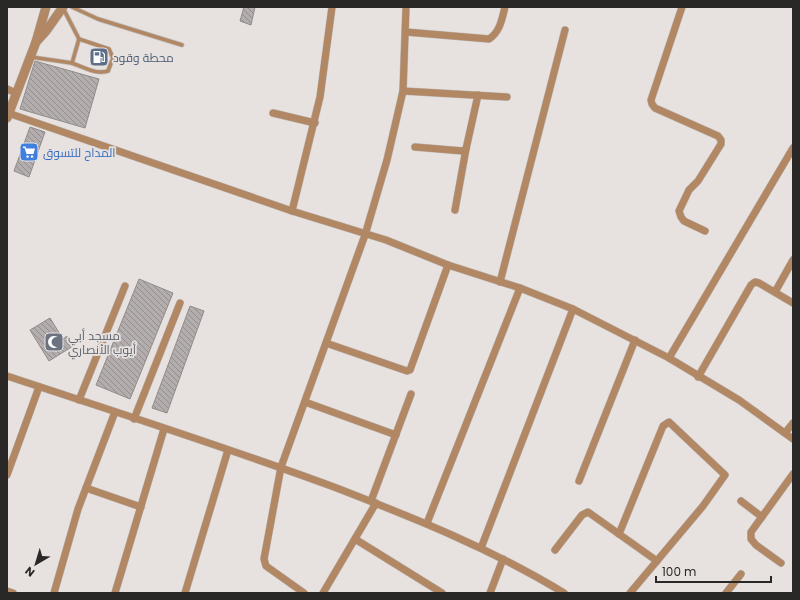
<svg xmlns="http://www.w3.org/2000/svg" width="800" height="600" font-family="Poppins,Cairo,sans-serif">
	<style>
		.building { fill: url(#building-back-hatch); stroke: #908c8a }
		.lines { fill: none; stroke-linecap: round; stroke-linejoin: round }
		.service-casing { stroke: #c1bdbb; stroke-width: 5 }
		.minor-casing { stroke: #c1bdbb; stroke-width: 8 }
		.tertiary-casing { stroke: #c1bdbb; stroke-width: 10 }
		.service { stroke: #b18764; stroke-width: 3.5 }
		.minor { stroke: #b18764; stroke-width: 7 }
		.tertiary { stroke: #b18764; stroke-width: 9 }
		.labels { text-anchor: middle; dominant-baseline: central; stroke-width: 3.5; stroke-linejoin: round; paint-order: stroke }
		.service-label { font-size: 12px; fill: #4e5e75; stroke: #e7e2e0; text-anchor: start }
		.shop-label { font-size: 12px; fill: #366cbe; stroke: #e7e2e0; text-anchor: start }
		.worship-label { font-size: 12px; fill: #5b616d; stroke: #e7e2e0; text-anchor: start }
	</style>
	<defs>
		<pattern id="building-back-hatch" width="6" height="6" patternUnits="userSpaceOnUse"><rect width="6" height="6" fill="#b3aead"/><path d="M-1 5l2 2M0 0l6 6M5-1l2 2" fill="none" stroke="#928e8d"/></pattern>
	</defs>
	<rect width="100%" height="100%" fill="#e7e2e0"/>
	<g class="building">
		<polygon points="244,7 255,7 251,25 240,21"/>
		<polygon points="35,61 99,79 85,128 20,109"/>
		<polygon points="30,127 45,132 29,177 14,171"/>
		<polygon points="139,279 173,293 130,399 96,385"/>
		<polygon points="190,306 204,311 167,413 152,408"/>
		<polygon points="50,318 63,339 67,336 73,346 49,361 30,330"/>
	</g>
	<g class="lines">
		<g class="service-casing">
			<g id="service">
				<polyline points="72,7 98,19 182,45"/>
				<polyline points="31,57 72,63 79,39 63,8"/>
				<path d="M72,63c11,4 24,12 36,8l5,-13 -4,-9 -30,-10"/>
			</g>
		</g>
		<g class="minor-casing">
			<g id="minor">
				<polyline points="682,7 651,100 652,104 655,108 718,136 721,140 721,144 698,181 689,190 679,211 681,217 684,221 705,231"/>
				<path d="M406,32l83,7c11,-7 13,-20 16,-32"/>
				<polyline points="7,89 16,93"/>
				<polyline points="403,91 507,97"/>
				<polyline points="8,113 292,211 386,240 448,265 520,288 573,309 669,358 739,400 793,439"/>
				<polyline points="273,113 315,123"/>
				<polyline points="415,147 463,151 466,149 478,95"/>
				<polyline points="455,210 466,149"/>
				<polyline points="292,211 320,97 332,7"/>
				<polyline points="500,282 565,30"/>
				<polyline points="775,292 793,260"/>
				<polyline points="326,343 407,371 410,370 448,265"/>
				<polyline points="669,358 793,148"/>
				<path d="M7,376c109,36 219,71 327,111 80,31 156,61 230,106"/>
				<polyline points="698,377 751,285 755,282 759,283 793,303"/>
				<polyline points="79,400 125,286"/>
				<polyline points="305,402 396,435"/>
				<polyline points="134,419 180,303"/>
				<polyline points="785,433 793,423"/>
				<polyline points="7,475 39,387"/>
				<polyline points="579,481 635,340"/>
				<polyline points="86,488 141,507"/>
				<polyline points="371,501 411,394"/>
				<polyline points="741,501 762,517"/>
				<polyline points="427,523 520,288"/>
				<polyline points="619,534 663,426 669,422 725,475 703,506 630,593"/>
				<polyline points="355,539 442,593"/>
				<polyline points="481,548 573,309"/>
				<polyline points="555,550 582,515 588,512 657,561"/>
				<polyline points="781,563 756,545 751,539 751,532 793,474"/>
				<polyline points="7,591 13,593"/>
				<polyline points="54,593 78,509 115,412"/>
				<polyline points="115,593 164,429"/>
				<polyline points="185,593 228,450"/>
				<polyline points="304,593 266,566 264,559 281,467 365,235 387,160 403,91 406,7"/>
				<polyline points="323,593 376,503"/>
				<polyline points="490,593 503,559"/>
				<polyline points="726,593 741,574"/>
			</g>
		</g>
		<g class="tertiary-casing">
			<g id="tertiary">
				<polyline points="36,42 46,31 63,7"/>
				<polyline points="7,118 36,42 46,7"/>
			</g>
		</g>
		<use href="#service" class="service"/>
		<use href="#minor" class="minor"/>
		<use href="#tertiary" class="tertiary"/>
	</g>
	<defs>
		<g id="fuel-square" transform="scale(1)"><rect x="-9" y="-9" width="18" height="18" rx="4" fill="#5c6f8a" stroke="#e7e2e0"/><path d="M-5.5-6h7V0h2V4h1.3V-2.5L3-4.5l.8-.8L6-3V5H2.5V1h-1V6h-7ZM-4.2-4.7v3.2H.2V-4.7Z" fill="#fff"/></g>
		<g id="supermarket-square" transform="scale(1)"><rect x="-9" y="-9" width="18" height="18" rx="4" fill="#3f7fe0" stroke="#e7e2e0"/><path d="M-6-5.5h2.5l.6 2H6L4.5 2H-2.5L-4.4-4H-6ZM-1.5 3.2a1.3 1.3 0 1 0 .1 0ZM3 3.2a1.3 1.3 0 1 0 .1 0Z" fill="#fff"/></g>
		<g id="mosque-square" transform="scale(1)"><rect x="-9" y="-9" width="18" height="18" rx="4" fill="#6b7280" stroke="#e7e2e0"/><path d="M3.5-4.9A6 6 0 1 0 3.5 4.9A5 5 0 1 1 3.5-4.9Z" fill="#fff"/></g>
	</defs>
	<g fill-rule="evenodd">
		<use href="#fuel-square" x="99" y="57"/>
		<use href="#supermarket-square" x="29" y="152"/>
		<use href="#mosque-square" x="54" y="342"/>
	</g>
	<g class="labels">
		<g class="service-label">
			<text x="113" y="57">محطة وقود</text>
		</g>
		<g class="shop-label">
			<text x="43" y="152">المداح للتسوق</text>
		</g>
		<g class="worship-label">
			<text x="68" y="335">مسجد أبي<tspan x="68" dy="14">أيوب الأنصاري</tspan></text>
		</g>
	</g>
	<rect width="800" height="600" fill="none" stroke="#2a2827" stroke-width="16"/>
	<g transform="translate(36 564) rotate(218)" stroke="#e7e2e0" stroke-width="3" paint-order="stroke">
	<path d="M0-3L7 15L0 10L-7 15Z" fill="#2a2827"/>
	<text y="-6" font-size="11" font-weight="bold" text-anchor="middle" fill="#2a2827">N</text>
	</g>
	<path d="M656 576v6h115v-6" fill="none" stroke="#2a2827" stroke-width="2"/>
	<text x="662" y="576" font-size="12" fill="#2a2827" stroke="#e7e2e0" stroke-width="3" paint-order="stroke">100 m</text>
</svg>
